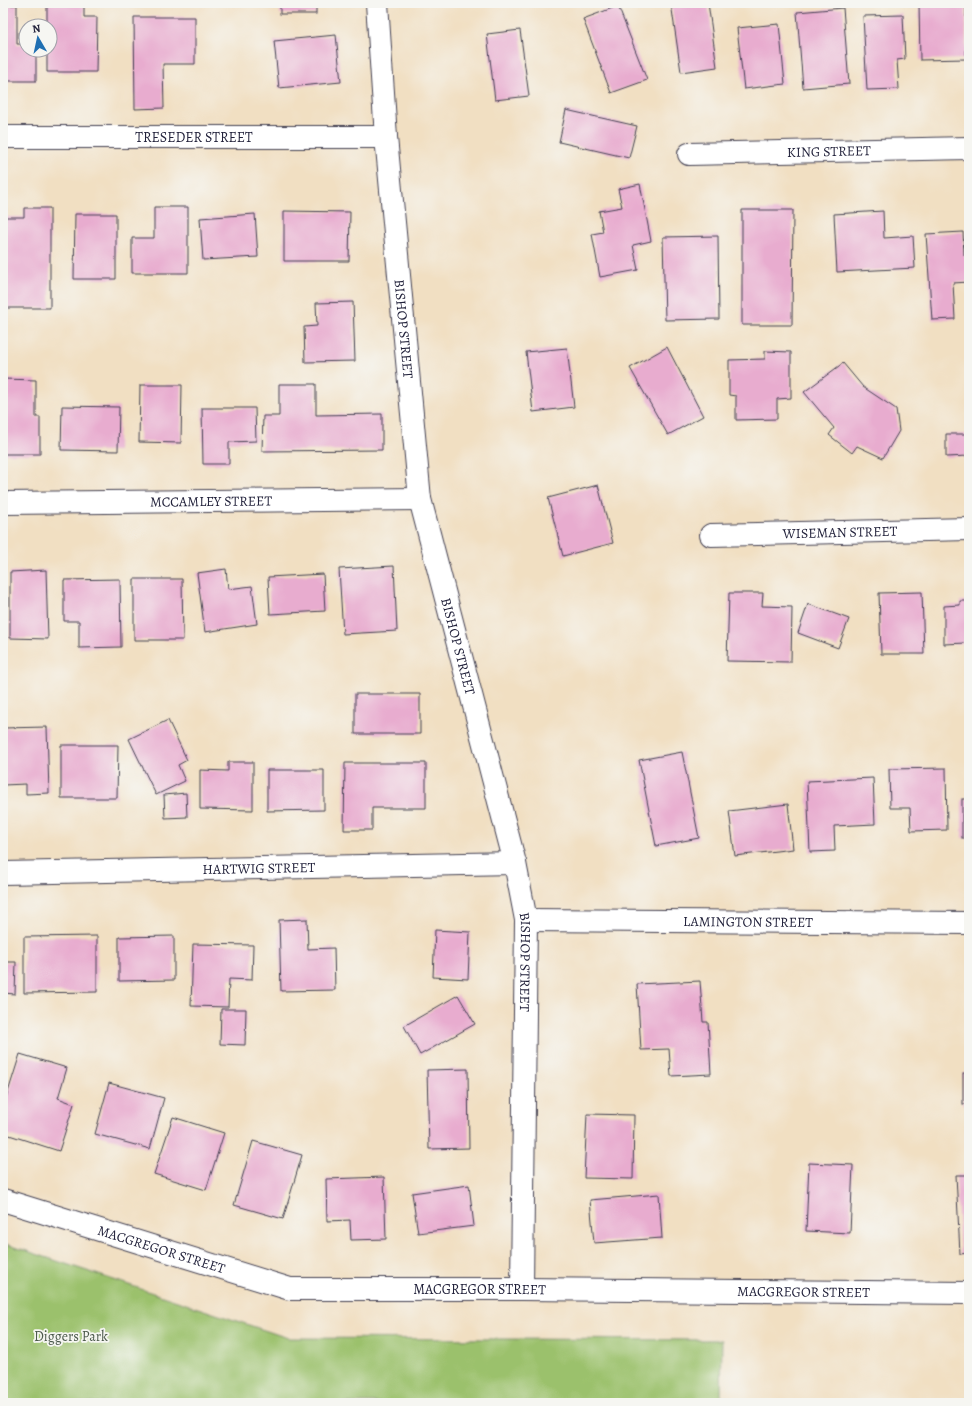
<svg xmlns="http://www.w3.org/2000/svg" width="972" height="1406" font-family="Alegreya,serif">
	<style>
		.green { fill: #9bc16c; stroke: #5e7254 }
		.building { fill: #e8accf }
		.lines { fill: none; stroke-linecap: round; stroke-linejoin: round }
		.minor-casing { stroke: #413e4f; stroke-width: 24 }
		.minor { stroke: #fff; stroke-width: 22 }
		.labels { text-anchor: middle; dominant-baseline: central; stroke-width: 3.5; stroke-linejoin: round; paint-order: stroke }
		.street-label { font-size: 14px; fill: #22223b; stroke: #f6f6f2 }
		.park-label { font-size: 14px; fill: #4c5a4c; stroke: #f6f6f2 }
	</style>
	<rect width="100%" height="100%" fill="#f6f6f2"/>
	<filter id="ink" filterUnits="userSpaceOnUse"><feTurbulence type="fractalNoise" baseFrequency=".025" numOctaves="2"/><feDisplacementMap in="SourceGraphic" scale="8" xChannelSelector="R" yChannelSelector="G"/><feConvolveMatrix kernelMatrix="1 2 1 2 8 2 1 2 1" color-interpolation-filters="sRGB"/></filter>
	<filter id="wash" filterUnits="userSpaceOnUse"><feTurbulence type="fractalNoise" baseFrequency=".012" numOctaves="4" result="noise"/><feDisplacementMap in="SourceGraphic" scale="16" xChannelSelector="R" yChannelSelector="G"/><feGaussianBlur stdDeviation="0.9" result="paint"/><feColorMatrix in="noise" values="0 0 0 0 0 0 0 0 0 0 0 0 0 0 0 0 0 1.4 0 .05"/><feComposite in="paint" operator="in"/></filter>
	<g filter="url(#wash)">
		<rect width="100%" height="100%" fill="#f1dfc2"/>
		<polygon class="green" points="3,1243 288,1338 722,1340 721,1403 3,1403"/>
		<g id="blocks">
			<g class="building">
				<polygon points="47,3 84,3 84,17 97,17 96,72 47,72 47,50 50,50 50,26 47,26"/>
				<rect x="280" y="3" width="36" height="11"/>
				<polygon points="671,3 708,3 717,67 681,72"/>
				<polygon points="919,3 966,3 966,59 920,60"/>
				<polygon points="3,5 17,5 17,44 26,44 26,50 36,50 36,81 3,81"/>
				<polygon points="618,6 647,80 611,93 583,19"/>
				<polygon points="843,8 849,84 803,88 797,12"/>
				<polygon points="903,15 905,59 897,60 899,89 867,90 863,16"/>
				<polygon points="134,17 195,17 195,64 163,64 164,108 135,109"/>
				<polygon points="779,24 785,84 744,89 737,28"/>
				<polygon points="520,30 529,96 495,100 487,34"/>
				<polygon points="336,35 341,82 279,88 274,41"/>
				<polygon points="566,110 637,126 629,158 559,142"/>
				<polygon points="640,184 651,241 633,245 638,270 600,277 592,234 603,232 599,211 622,207 618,189"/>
				<polygon points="154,207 188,207 188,273 132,273 132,238 154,238"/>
				<polygon points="24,208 50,208 50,308 3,308 3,217 24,217"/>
				<polygon points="742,210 793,210 792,325 742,325"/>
				<polygon points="284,211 350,212 349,261 284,261"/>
				<polygon points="883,211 884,238 913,236 915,268 837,272 834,214"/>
				<polygon points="75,214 116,214 116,279 74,279"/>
				<polygon points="255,214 258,257 203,260 200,218"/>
				<polygon points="963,232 964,255 969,255 969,282 953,283 955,319 932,320 926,234"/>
				<polygon points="718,236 719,319 665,320 663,237"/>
				<polygon points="353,302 355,361 305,362 304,327 317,326 316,303"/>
				<polygon points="667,347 703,416 668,435 630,368"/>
				<polygon points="567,348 574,407 533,412 526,352"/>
				<polygon points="765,351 791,352 791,398 777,399 777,419 736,420 736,396 729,395 729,360 765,359"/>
				<polygon points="843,363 863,387 896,409 899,431 883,458 857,446 852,453 829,435 834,428 804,392"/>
				<polygon points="3,379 36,380 36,417 40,417 40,454 3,454"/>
				<polygon points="279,384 316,384 316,415 382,414 382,450 262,451 263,416 279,416"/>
				<polygon points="140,385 182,385 181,443 139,442"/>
				<polygon points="62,406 119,407 118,451 61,450"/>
				<polygon points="202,408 255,408 256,441 229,442 229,464 203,464"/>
				<polygon points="946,434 969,434 969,456 946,457"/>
				<polygon points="598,485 613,543 563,556 548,498"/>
				<polygon points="394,566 397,631 343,634 339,569"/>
				<polygon points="226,569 228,589 252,586 257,624 205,632 197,573"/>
				<polygon points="46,570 48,639 10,638 10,572"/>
				<polygon points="323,574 325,611 270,614 268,577"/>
				<polygon points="120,579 121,647 79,648 79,621 64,621 64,580"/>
				<polygon points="134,579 182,579 183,640 134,640"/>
				<polygon points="922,592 924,654 881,654 879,593"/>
				<polygon points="729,593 763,593 762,606 792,607 791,662 727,661"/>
				<polygon points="960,601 969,601 969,649 967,643 944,644 944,606 960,605"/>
				<polygon points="808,604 849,619 838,648 798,633"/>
				<rect x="355" y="694" width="65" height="40"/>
				<polygon points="168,720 187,760 178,765 185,781 156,795 129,739"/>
				<polygon points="47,727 49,793 26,794 26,784 3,785 3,728"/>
				<polygon points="61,745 118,745 117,798 61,798"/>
				<polygon points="682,752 699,838 656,846 639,760"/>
				<polygon points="228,762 253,762 253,810 200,809 200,770 228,771"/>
				<polygon points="345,763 426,763 426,808 372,808 372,830 344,830"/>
				<polygon points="946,768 947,830 911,831 910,808 890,808 889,769"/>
				<polygon points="267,770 324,770 324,810 267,811"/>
				<polygon points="873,778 875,824 834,826 835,851 810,852 807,781"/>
				<polygon points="186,793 187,817 165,818 164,795"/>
				<rect x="962" y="799" width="7" height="39"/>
				<polygon points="788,804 793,849 735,856 729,811"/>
				<polygon points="307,919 308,949 334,948 335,990 281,991 279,920"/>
				<polygon points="435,930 470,932 468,979 433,977"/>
				<polygon points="97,936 97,992 24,993 24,937"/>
				<polygon points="174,936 174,980 119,981 119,937"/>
				<polygon points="193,944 253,945 252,980 229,979 228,1007 191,1006"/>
				<polygon points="3,962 16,962 15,994 3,993"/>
				<polygon points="700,981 703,1022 708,1022 711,1074 671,1076 669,1049 641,1050 637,984"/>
				<polygon points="458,995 475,1024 420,1055 404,1026"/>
				<polygon points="221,1009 246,1009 245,1045 220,1044"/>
				<polygon points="20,1054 67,1068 58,1098 74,1104 59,1151 3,1133 3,1108"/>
				<polygon points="468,1069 469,1148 429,1149 427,1070"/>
				<rect x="963" y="1073" width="6" height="31"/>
				<polygon points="109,1083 164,1098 150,1149 95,1134"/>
				<polygon points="587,1114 634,1115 633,1179 584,1178"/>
				<polygon points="173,1117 224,1133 206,1190 154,1174"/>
				<polygon points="253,1141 302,1155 283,1219 234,1205"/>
				<polygon points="809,1163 853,1165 850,1233 806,1231"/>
				<polygon points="956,1175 969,1175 969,1253 960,1254"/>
				<polygon points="384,1177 386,1239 351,1240 350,1220 327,1221 326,1179"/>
				<polygon points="469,1185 474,1226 418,1233 412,1193"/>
				<polygon points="659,1194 662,1238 594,1243 590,1200"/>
			</g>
		</g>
	</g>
	<g filter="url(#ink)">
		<use href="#blocks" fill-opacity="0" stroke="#413e4f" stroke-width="1"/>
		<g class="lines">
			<g class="minor-casing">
				<g id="minor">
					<path id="s1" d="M377,3l9,134 34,362 95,364 11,57 -4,369"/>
					<path id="s2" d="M3,137h383"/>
					<path id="s3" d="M689,154l280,-6"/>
					<path id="s4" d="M3,503l417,-4"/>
					<path id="s5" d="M711,535l258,-6"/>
					<path id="s6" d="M3,873l512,-10"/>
					<path id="s7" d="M526,920l443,3"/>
					<path id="s8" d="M3,1200l287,89h232l447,4"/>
				</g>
			</g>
			<use href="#minor" class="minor"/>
		</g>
	</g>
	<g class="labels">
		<g class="street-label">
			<text stroke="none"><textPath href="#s2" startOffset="191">TRESEDER STREET</textPath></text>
			<text stroke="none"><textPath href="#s3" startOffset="140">KING STREET</textPath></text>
			<text stroke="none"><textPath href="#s1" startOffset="327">BISHOP STREET</textPath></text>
			<text stroke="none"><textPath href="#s4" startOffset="208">MCCAMLEY STREET</textPath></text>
			<text stroke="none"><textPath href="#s5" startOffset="129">WISEMAN STREET</textPath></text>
			<text stroke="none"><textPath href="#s1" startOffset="650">BISHOP STREET</textPath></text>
			<text stroke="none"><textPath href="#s6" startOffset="256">HARTWIG STREET</textPath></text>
			<text stroke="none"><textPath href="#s7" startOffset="222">LAMINGTON STREET</textPath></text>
			<text stroke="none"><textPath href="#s1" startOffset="974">BISHOP STREET</textPath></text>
			<text stroke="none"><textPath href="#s8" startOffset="166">MACGREGOR STREET</textPath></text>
			<text stroke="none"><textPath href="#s8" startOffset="490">MACGREGOR STREET</textPath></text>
			<text stroke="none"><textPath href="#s8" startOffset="814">MACGREGOR STREET</textPath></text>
		</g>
		<g class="park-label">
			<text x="71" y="1336">Diggers Park</text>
		</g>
	</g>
	<rect width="972" height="1406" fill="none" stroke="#f6f6f2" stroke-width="16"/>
	<g transform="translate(38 38) rotate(351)"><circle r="19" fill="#f6f6f2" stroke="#a1a1a9"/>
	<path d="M0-3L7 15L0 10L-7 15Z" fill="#1f6fb2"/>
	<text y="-6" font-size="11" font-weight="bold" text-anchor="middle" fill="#22223b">N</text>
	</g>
</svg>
